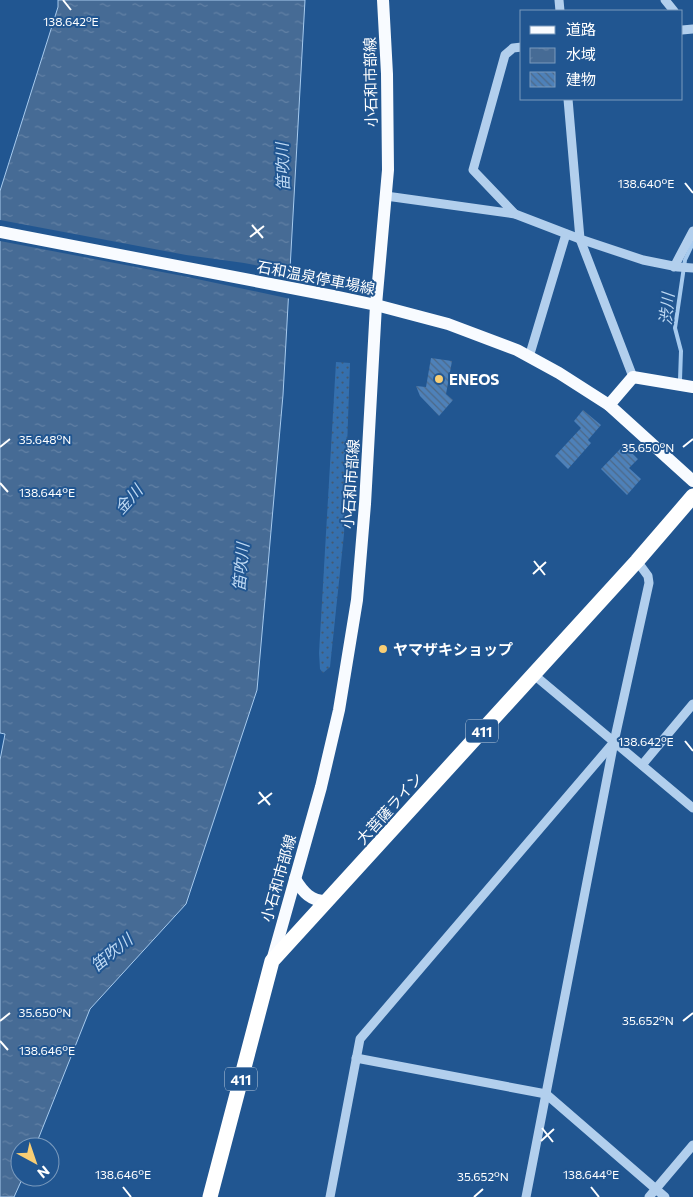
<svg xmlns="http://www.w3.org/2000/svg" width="693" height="1197" font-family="Commissioner,'Noto Sans JP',sans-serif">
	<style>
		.grass { fill: url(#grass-dots) }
		.water { fill: url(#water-ripples); stroke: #a6caee }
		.pier { fill: #215691 }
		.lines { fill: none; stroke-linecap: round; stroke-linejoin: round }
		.stream { stroke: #a6caee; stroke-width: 4 }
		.building { fill: url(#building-back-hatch) }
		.minor { stroke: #b2cfed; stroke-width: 9 }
		.major { stroke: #f8fbff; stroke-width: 12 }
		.highway { stroke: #fff; stroke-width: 15 }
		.ticks { fill: none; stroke: #fff; stroke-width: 2 }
		.poi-dot { fill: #f9ce74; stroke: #215691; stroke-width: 2 }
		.labels { text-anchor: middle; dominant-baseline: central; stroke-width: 4; stroke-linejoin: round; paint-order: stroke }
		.shield { fill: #215691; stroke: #bcccde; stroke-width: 1 }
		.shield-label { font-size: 14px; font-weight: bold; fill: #fff }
		.street-label { font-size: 15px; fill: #fff; stroke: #215691 }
		.poi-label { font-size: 15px; font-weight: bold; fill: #fff; stroke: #215691; text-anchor: start }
		.water-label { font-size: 16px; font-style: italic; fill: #bed9f4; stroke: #215691 }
		.ticks-label { font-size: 12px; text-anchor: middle; fill: #fff; stroke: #215691; stroke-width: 4; stroke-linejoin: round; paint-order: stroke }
	</style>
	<defs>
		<pattern id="grass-dots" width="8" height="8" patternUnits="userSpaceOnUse" patternTransform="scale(1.25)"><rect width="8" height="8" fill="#3570ae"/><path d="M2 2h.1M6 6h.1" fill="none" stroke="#435a73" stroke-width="1.8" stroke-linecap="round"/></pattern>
		<pattern id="water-ripples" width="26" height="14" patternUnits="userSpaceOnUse" patternTransform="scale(1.25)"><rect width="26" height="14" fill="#466b95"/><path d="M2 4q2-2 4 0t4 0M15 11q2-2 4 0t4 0" fill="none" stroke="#6281a5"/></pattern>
		<pattern id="building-back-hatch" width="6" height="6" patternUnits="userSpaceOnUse" patternTransform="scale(1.25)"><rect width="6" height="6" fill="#4e81b9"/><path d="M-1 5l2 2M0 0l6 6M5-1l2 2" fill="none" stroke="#4d6988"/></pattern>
	</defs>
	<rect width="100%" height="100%" fill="#215691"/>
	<polygon class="grass" points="336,362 350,363 344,534 330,667 323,673 320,669 319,653"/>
	<polygon class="water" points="58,0 305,0 283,395 257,690 186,904 90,1009 35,1147 20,1147 20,1177 23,1177 14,1197 0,1197 0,760 5,734 0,733 0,191 58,7"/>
	<polygon class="pier" points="0,220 186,255 244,263 292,272 291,299 183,276 0,241"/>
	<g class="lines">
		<polyline class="stream" points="680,380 681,351 675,328 685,260 693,243"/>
	</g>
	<g class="building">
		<polygon points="431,358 452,361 446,394 453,400 439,416 420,396 416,386 426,387"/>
		<polygon points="583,410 601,425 588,440 591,443 568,469 555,456 581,428 574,421"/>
		<polygon points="624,445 638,459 629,468 641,479 627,495 601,469"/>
	</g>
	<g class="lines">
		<g class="minor">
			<polyline points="559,0 560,11"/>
			<polyline points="665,0 674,11"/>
			<polyline points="682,30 693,29"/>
			<polyline points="568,99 580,239 633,377"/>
			<polyline points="386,196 515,214 580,239 643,260 678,267 693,268"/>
			<polyline points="515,214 473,170 505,55 513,48 522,47"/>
			<polyline points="674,267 693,231"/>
			<polyline points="529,357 566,234"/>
			<polyline points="533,674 693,808"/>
			<polyline points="642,765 693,704"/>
			<polyline points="356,1058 546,1094 665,1197"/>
			<polyline points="330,1197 360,1039 614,742"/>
			<polyline points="526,1197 614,742 649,583 648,576 637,561"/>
			<polyline points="649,1197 693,1145"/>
		</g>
		<g class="major">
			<polyline points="0,232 333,296 376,305 448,324 517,350 559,373 609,405 693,481"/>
			<polyline points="609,405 633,377 693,387"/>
			<path d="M295,879c8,13 16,23 33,22"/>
			<polyline points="272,961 321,787 339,710 357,600 365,504 376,305 388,170 387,74 383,0"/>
		</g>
		<polyline class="highway" points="210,1197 272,961 637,561 693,496"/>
	</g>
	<path class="ticks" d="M63,0l8,10M685,183l8,10M252,225l11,13M250,237l14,-11M0,447l10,-8M683,447l10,-8M0,483l8,9M534,561l11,14M533,574l13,-12M685,741l8,10M259,792l11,13M258,804l14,-11M0,1021l10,-8M683,1021l10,-8M0,1041l8,9M542,1128l11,14M541,1141l13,-12M123,1187l8,10M591,1187l8,10M474,1197l9,-8"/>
	<g class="poi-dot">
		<circle cx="439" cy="379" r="5"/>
		<circle cx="383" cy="649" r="5"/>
	</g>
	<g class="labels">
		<g class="shield">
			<rect x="466" y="719.5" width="32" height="23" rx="4"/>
			<rect x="225" y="1067.5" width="32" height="23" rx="4"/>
		</g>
		<g class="shield-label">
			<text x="482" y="731">411</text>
			<text x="241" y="1079">411</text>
		</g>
		<g class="street-label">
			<text transform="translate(370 82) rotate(-91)">小石和市部線</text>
			<text transform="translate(316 277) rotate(11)">石和温泉停車場線</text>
			<text transform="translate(350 484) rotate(-86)">小石和市部線</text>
			<text transform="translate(389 808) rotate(-48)">大菩薩ライン</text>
			<text transform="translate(278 878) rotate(-74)">小石和市部線</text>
		</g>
		<g class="poi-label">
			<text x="449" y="379">ENEOS</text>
			<text x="393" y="649">ヤマザキショップ</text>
		</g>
		<g class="water-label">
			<text transform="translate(282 167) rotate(-92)">笛吹川</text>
			<text transform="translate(666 309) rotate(-85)">渋川</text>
			<text transform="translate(128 499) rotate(-48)">金川</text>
			<text transform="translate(240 567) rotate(-85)">笛吹川</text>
			<text transform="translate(111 952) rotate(-39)">笛吹川</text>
		</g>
	</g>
	<g class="ticks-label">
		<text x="71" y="26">138.642°E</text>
		<text x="646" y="188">138.640°E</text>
		<text x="45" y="444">35.648°N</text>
		<text x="648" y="452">35.650°N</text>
		<text x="47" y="497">138.644°E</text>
		<text x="646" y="746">138.642°E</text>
		<text x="45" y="1017">35.650°N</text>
		<text x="648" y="1025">35.652°N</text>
		<text x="47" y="1055">138.646°E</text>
		<text x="123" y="1179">138.646°E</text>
		<text x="591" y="1179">138.644°E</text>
		<text x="483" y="1181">35.652°N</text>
	</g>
	<rect x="520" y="10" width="162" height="90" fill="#215691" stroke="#7a9abd"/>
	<rect x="530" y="26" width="25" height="8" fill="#f8fbff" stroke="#7a9abd"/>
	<text x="566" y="35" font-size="15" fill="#ffffff">道路</text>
	<rect x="530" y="48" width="25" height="15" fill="url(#water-ripples)" stroke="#7a9abd"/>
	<text x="566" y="60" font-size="15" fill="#ffffff">水域</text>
	<rect x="530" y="72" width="25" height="15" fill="url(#building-back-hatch)" stroke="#7a9abd"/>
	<text x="566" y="85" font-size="15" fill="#ffffff">建物</text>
	<g transform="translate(35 1162) rotate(140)"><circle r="24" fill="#215691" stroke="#7a9abd"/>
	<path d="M0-4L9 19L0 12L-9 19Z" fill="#f9ce74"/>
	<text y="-8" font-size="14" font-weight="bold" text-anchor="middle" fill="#ffffff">N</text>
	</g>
</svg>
